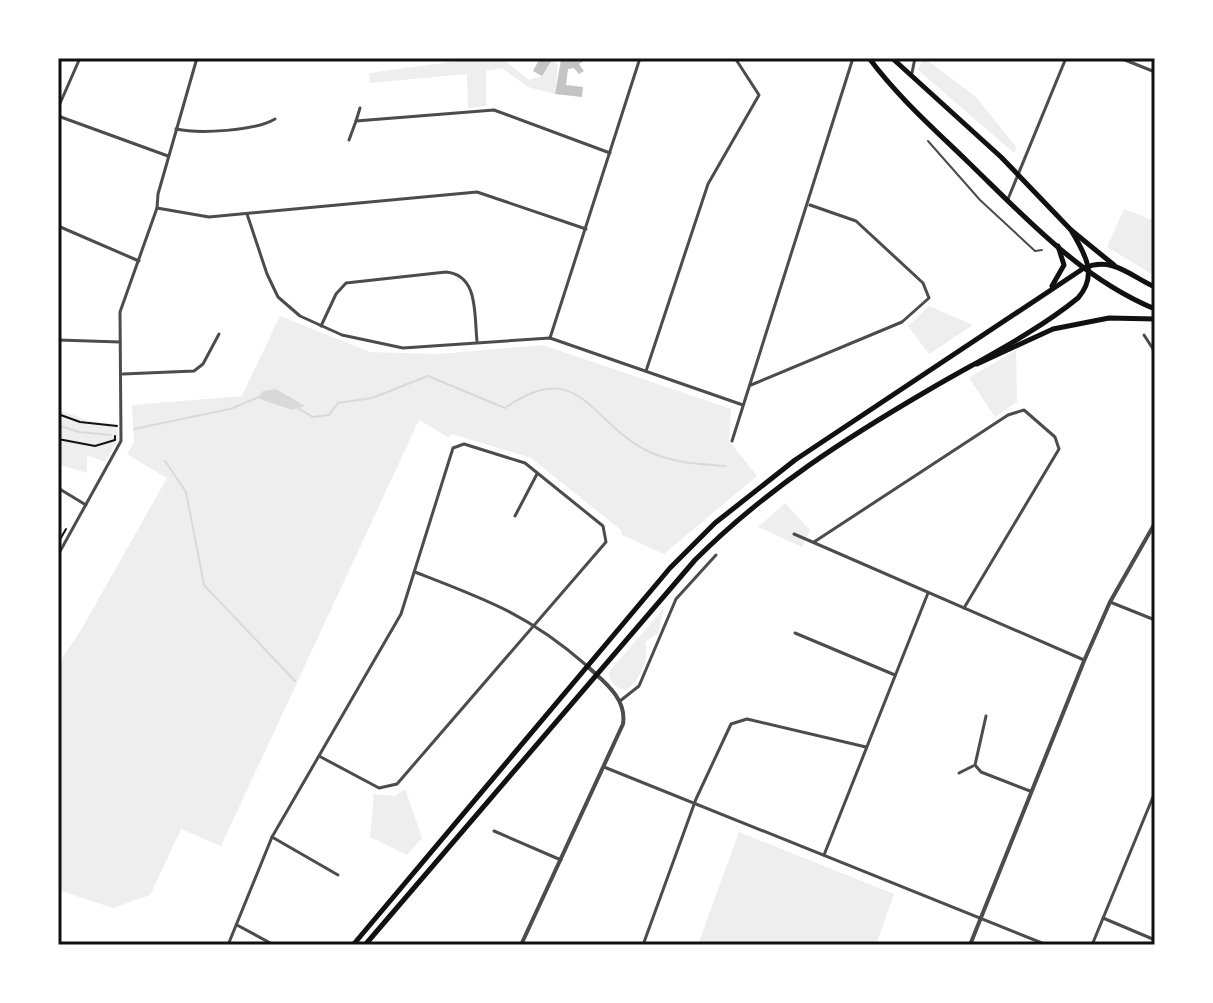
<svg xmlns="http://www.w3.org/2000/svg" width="1213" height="1003" font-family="'Alegreya Sans',sans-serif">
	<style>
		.green { fill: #eee }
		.water { fill: #d9d9d9 }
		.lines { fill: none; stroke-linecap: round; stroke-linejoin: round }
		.stream { stroke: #d9d9d9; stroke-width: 2 }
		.building { fill: #c4c4c4 }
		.path { stroke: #111; stroke-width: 2 }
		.service { stroke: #4c4c4c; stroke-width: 2 }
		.minor { stroke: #4c4c4c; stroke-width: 3 }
		.tertiary { stroke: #4c4c4c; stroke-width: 4 }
		.primary { stroke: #111; stroke-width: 5 }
		.trunk { stroke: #111; stroke-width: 5 }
		.neatline { fill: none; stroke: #111; stroke-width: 3 }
	</style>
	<rect width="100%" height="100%" fill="#fff"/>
	<g class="green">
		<polygon points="552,58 558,65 555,94 528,87 502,68 486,71 486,106 468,108 467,74 370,83 369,73 472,59 504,60 529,80 542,76"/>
		<polygon points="924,58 976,97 1017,148 1014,153 918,70"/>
		<polygon points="1124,209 1155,221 1155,276 1107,247"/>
		<polygon points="929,306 973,325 929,354 908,326"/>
		<polygon points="280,316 370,352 439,354 543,345 731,409 729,441 757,476 664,554 622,535 621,530 531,458 452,434 448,437 419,420 221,846 181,829 150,895 113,908 58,890 58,664 81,630 167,478 127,454 134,442 132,405 242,396"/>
		<polygon points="1016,350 1017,402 995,417 969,378"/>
		<polygon points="58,409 88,421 117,424 118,440 105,462 87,455 87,473 58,464"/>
		<polygon points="785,503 810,530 802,547 758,527"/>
		<path d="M664,608l-6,25 -13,9c5,18 -5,36 -18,48 -9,0 -19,-8 -18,-18z"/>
		<polygon points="405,789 422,838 407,855 370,837 374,794 395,796"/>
		<polygon points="739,832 894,894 876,945 698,945"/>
	</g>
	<polygon class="water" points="276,389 305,406 292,410 257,398 263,391"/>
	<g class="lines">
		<g class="stream">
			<path d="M299,409l14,8 16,-2 9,-12 34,-5 56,-22 77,32c77,-54 85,18 147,45 23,10 48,11 73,13"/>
			<polyline points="58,425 79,432 111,435"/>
			<polyline points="134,429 230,409 259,397"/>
			<polyline points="165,461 186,492 204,585 295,681"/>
		</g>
	</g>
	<g class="building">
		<polygon points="540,58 553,58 542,76 533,71"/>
		<polygon points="558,58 588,58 579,64 584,71 579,74 574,68 568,69 566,85 583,87 582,97 555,94 561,60"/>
	</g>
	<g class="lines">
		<g class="path">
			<polyline points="58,414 80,422 117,426"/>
			<polyline points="58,439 95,446 115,440 115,436"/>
			<polyline points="58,543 66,529"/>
		</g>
		<polyline class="service" points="928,141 980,200 1035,251 1042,250"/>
		<g class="minor">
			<polyline points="1120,58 1155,72"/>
			<polyline points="912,73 915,58"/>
			<polyline points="58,108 80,58"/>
			<polyline points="360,108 356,121 494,110 610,153"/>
			<polyline points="58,116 168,156"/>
			<path d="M176,129c23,5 79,2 99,-10"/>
			<polyline points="349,140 356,121"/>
			<polyline points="1008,199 1066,58"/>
			<polyline points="157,208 209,217 477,192 586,229"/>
			<polyline points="247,214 267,274 278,297 300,316 342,335 403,348 550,338 743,405"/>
			<polyline points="58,226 139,261"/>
			<path d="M321,326l15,-32 10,-11 100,-11c33,3 28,43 31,69"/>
			<polyline points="1144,335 1155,352"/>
			<polyline points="550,338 640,58"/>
			<polyline points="58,340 120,342"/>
			<polyline points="646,371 708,184 759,95 735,58"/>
			<polyline points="123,374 194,371 203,364 219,334"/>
			<polyline points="751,385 902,322 929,298 923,283 856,221 810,205"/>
			<polyline points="732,441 853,58"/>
			<polyline points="58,488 86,505"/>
			<polyline points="515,516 537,474"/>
			<polyline points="794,534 1084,660"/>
			<polyline points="814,542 1008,415 1024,410 1055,437 1059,449 964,608"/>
			<polyline points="58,555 121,441 120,312 157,208 158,194 197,58"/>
			<path d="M415,572c70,27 113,42 171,93"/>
			<polyline points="1110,602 1155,620"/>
			<polyline points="795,633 895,675"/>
			<polyline points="620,701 639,686 676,599 716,555"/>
			<polyline points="986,716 975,765 981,772 1030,791"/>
			<polyline points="604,767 1047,945"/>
			<polyline points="959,773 973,766"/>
			<polyline points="494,831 561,860"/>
			<polyline points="272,837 338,875"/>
			<polyline points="824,855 928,593"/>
			<polyline points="1103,918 1155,940"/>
			<polyline points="237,925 274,945"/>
			<polyline points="228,945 272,837 401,614 453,448 464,444 525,463 603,526 606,542 397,784 379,788 319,756"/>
			<polyline points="643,945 696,799 731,724 747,719 866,747"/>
			<polyline points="1092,945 1155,792"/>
		</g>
		<g class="tertiary">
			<path d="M521,945l102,-221c4,-26 -19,-42 -36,-58"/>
			<polyline points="970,945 1084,661 1110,602 1155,523"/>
		</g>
		<g class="primary">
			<path d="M869,58c28,38 64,70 98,103 57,55 113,117 188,148"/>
			<polyline points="892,58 1001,157 1071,230 1114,265"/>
		</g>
		<g class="trunk">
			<polyline points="1052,286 1064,265 1058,246"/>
			<polyline points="977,364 1053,329 1109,318 1155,319"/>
			<path d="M353,945l317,-377 45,-45 80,-63 289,-192c29,-12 46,8 71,19"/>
			<path d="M365,945l330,-385c71,-71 151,-122 237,-172 48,-28 103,-55 146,-90 21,-24 6,-45 -7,-68"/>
		</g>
	</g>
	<rect width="1213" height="1003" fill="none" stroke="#ffffff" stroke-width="120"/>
	<rect x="60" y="60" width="1093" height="883" class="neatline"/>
</svg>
